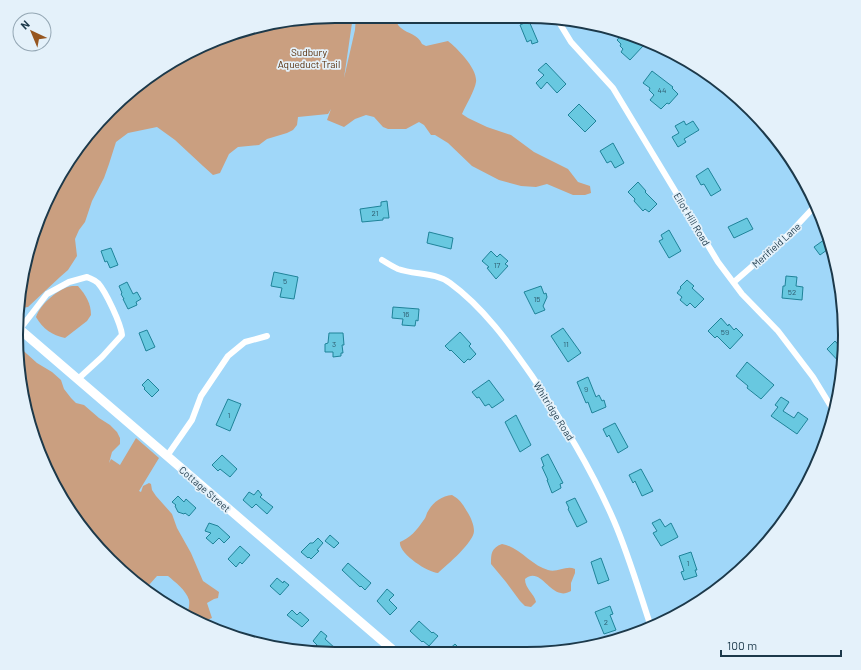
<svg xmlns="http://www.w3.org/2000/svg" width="861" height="670" font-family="Barlow,sans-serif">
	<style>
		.green { fill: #ca9f80 }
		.building { fill: #68c8e0; stroke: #1f8399 }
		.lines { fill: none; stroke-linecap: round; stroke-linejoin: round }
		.street { stroke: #fff; stroke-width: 6 }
		.secondary { stroke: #fff; stroke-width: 9 }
		.labels { text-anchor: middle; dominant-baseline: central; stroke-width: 3.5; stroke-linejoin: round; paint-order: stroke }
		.number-label { font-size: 8px; fill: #2f5d70 }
		.park-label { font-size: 10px; fill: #552c08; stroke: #e4f1fa }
		.street-label { font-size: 10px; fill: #1c394a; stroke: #e4f1fa }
		.rim { fill: none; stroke: #1c394a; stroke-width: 2 }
	</style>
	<rect width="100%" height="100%" fill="#a0d7f9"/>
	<g class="green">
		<path d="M335,16h16l1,7 -8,55 11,-48 1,-14h38c2,4 3,9 7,12 7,6 17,6 21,16l4,2 22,-5c9,7 30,28 28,41 -1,8 -10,23 -14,32l6,4 19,9 24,8 23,17 34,17 10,13 12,4 1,7 -6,2h-12l-26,-11 -11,3 -15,-1 -22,-6 -27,-14 -24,-23 -13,-8h-4l-7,-10 -5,-3 -13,7h-18l-5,-2 -9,-10 -8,-2 -11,4 -11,8 -17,-7 4,-11 -3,5 -30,3 -1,8 -4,5 -6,3 -20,6 -8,6 -21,2 -9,7 -9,19 -7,2 -10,-9 -28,-26 -18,-13 -29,6 -12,9 -7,22 -5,14 -12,23 -7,21 -6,8 -4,9 2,17 -9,14 -8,7 -32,30 -6,1 -2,-1 7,-54 32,-77 50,-66 66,-51 77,-32z"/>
		<path d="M72,286h6c8,9 13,18 13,29l-4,6 -22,17c-13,-3 -22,-9 -29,-21 4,-13 23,-29 36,-31z"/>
		<path d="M17,345l20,18 15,9 9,8 3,9 7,9 5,5 8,2 15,13 11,7 7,7 3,6v6l-8,8 -3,11 2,-4 9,6 16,-27 23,20 -20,33 2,1 2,-6 6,-3 2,1 1,6 4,6 16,18 5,14 14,25 12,28 16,11 -1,6 -4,1 -7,4 5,15 -12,5 -13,-7c1,-5 3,-11 2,-16 -3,-10 -14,-18 -21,-24h-11l-8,9 -3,5 -51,-44 -36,-51 -32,-77z"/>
		<path d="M452,495c9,5 11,10 16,18 3,5 6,12 6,18 0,11 -27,34 -36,42 -10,0 -40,-20 -38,-31 10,-4 17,-12 23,-21 2,-2 3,-5 4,-8 5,-10 14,-17 25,-18z"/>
		<path d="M502,544c16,2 30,22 46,26 9,3 18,-5 27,-1v4l-4,10v8c-20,12 -29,-26 -46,-12 0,10 9,14 11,23l-5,5 -6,-1 -5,-5 -14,-19 -15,-18c0,-10 0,-16 11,-20z"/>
	</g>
	<g class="building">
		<polygon points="529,21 538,42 532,44 531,40 527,42 520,25"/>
		<polygon points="624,32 630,34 643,46 630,60 621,52 623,49 620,46 621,44 617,40"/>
		<polygon points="546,63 566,84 557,93 547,82 541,89 536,83 544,75 538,70"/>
		<polygon points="652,71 673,87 672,88 678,94 669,104 667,103 661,109 650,100 654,95 649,90 650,88 643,83"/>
		<polygon points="579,104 596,121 585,132 568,115"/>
		<polygon points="684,121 686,125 693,121 699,130 684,139 686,142 678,147 672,137 679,133 675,126"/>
		<polygon points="613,143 624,163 615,168 611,161 607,163 600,151"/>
		<polygon points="708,168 721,190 711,196 704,184 701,185 696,176"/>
		<polygon points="638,182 646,191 645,192 657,204 649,212 645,209 643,211 634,201 635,199 628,192"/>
		<polygon points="387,201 389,218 383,218 383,220 362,222 360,209 381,206 381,202"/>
		<polygon points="747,218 753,229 734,238 728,227"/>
		<polygon points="669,230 681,251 669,258 659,241 663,239 661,235"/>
		<polygon points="429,232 453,238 451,249 427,243"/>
		<polygon points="828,237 831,247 820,255 814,247"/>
		<polygon points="111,248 118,265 110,268 107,261 105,262 101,251"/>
		<polygon points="491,251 497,257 500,254 508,261 505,264 508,266 496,279 487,268 489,267 482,261"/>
		<polygon points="274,272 298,277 294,299 280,297 282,288 271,286"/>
		<polygon points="786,276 797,277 796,286 803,287 802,300 782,298 783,286 785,286"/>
		<polygon points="687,280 694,286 692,288 704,299 695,308 690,303 687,306 680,300 682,297 677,293 681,288 680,287"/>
		<polygon points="127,282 133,294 137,292 141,299 136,302 137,305 128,309 123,299 124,299 121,294 122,293 119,286"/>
		<polygon points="541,286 544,294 546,293 547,297 543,306 545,310 535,314 524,292"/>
		<polygon points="393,307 419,309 418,321 416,320 415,326 402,325 403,319 392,318"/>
		<polygon points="721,318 728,326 729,324 734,330 736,328 743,335 730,349 717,336 715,338 708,331"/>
		<polygon points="563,328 581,353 568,362 551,336"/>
		<polygon points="147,330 155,347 146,351 139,333"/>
		<polygon points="460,332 471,344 469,346 476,354 470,360 468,359 464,363 451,350 450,351 445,346"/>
		<polygon points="329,333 343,333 344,345 342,345 343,353 341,353 341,356 333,357 333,352 325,352 325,344 328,343"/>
		<polygon points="835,341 844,351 843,366 827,349"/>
		<polygon points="747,362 774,385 761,399 747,388 748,386 736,376"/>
		<polygon points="588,377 596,397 599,395 602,401 604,400 606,407 592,413 588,402 586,403 577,382"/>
		<polygon points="148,379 159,390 152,397 144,389 145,388 142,385"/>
		<polygon points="489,380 504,400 492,408 489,404 485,406 479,397 477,398 472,392"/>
		<polygon points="781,397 789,402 783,411 794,418 798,412 808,419 797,434 771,416 778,407 775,405"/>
		<polygon points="228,399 241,404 230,431 216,425"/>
		<polygon points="516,415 531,445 520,452 505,422"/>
		<polygon points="615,423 628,447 618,453 609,435 607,437 603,429"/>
		<polygon points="548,454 563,483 560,484 561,488 552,493 547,480 548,480 542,467 544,466 541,458"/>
		<polygon points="222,455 237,469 230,477 220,469 218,471 212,465"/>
		<polygon points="641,469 653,491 642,496 635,481 633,483 629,475"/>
		<polygon points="258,490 262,495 260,497 273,507 267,514 256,504 252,508 243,500 249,492 254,495"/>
		<polygon points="178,496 184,502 186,499 196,508 189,516 185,513 184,514 178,512 175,506 176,505 172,502"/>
		<polygon points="575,498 587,522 577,527 568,509 569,508 566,502"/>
		<polygon points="660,519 665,527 671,523 678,537 661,546 653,533 657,531 652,523"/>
		<polygon points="209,523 218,526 230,537 224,543 219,538 213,544 206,538 211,533 205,531"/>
		<polygon points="330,535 339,543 334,548 325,541"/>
		<polygon points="318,538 323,543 317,550 319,551 311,559 309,557 308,558 301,552 310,543 313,543"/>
		<polygon points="240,546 250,555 242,564 240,562 236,567 228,559"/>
		<polygon points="691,552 697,570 695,570 697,576 684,580 681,572 684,571 679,556"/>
		<polygon points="601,558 609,580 598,584 591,562"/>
		<polygon points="348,563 371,583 365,590 361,586 360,587 342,570"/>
		<polygon points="277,578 283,583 284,581 289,585 280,595 270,586"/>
		<polygon points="387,589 394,595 389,600 397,608 390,615 377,601"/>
		<polygon points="610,606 613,614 610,615 616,630 604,634 595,612"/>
		<polygon points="292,610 297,615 300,612 309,620 302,627 287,615"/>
		<polygon points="419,621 432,633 433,632 438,636 429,646 423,641 422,642 410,631"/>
		<polygon points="321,631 327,636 325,639 336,649 314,649 317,645 313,641"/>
		<polygon points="455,644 463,652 447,651"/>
	</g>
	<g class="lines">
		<g class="street">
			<polyline points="557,19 571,42 613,88 718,262 742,294 778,331 813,377 835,413"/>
			<path d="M382,260c5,3 11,7 16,9 17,6 37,3 52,14 33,24 59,60 82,93 31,46 60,94 82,145 15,35 25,70 37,106"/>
			<polyline points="734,282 788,235 816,205"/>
			<path d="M20,329l27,-35 22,-12 18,-5c4,2 8,3 11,6 8,9 23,41 24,52l-20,22 -24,22"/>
			<polyline points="167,456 192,420 201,396 228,356 245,342 267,336"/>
		</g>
		<polyline class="secondary" points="17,327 393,650"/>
	</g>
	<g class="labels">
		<g class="number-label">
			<text x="662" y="90">44</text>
			<text x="375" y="213">21</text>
			<text x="497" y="265">17</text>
			<text x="285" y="281">5</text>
			<text x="792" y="292">52</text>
			<text x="537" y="299">15</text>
			<text x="406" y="314">16</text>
			<text x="725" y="332">59</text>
			<text x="334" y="344">3</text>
			<text x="566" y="344">11</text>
			<text x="586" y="389">9</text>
			<text x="229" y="415">1</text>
			<text x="688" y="563">1</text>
			<text x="606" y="622">2</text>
		</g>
		<g class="park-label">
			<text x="309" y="52">Sudbury<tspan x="309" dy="12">Aqueduct Trail</tspan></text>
		</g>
		<g class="street-label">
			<text transform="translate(692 219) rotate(59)">Eliot Hill Road</text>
			<text transform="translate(776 245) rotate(-42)">Merifield Lane</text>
			<text transform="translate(554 411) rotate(58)">Whitridge Road</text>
			<text transform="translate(205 489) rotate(41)">Cottage Street</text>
		</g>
	</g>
	<path d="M0 0H861V670H0ZM335 23H526A312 312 0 0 1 838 335V335A312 312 0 0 1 526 647H335A312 312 0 0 1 23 335V335A312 312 0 0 1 335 23Z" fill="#e4f1fa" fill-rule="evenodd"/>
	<path class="rim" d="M335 23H526A312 312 0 0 1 838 335V335A312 312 0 0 1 526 647H335A312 312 0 0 1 23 335V335A312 312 0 0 1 335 23Z"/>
	<g transform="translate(32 32) rotate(316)"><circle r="19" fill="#e4f1fa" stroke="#94a7b4"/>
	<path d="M0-3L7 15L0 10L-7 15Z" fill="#965620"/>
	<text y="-6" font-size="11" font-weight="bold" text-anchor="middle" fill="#1c394a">N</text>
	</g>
	<path d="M721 650v6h120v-6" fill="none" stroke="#1c394a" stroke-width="2"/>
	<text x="727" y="650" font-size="12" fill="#1c394a" stroke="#e4f1fa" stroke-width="3" paint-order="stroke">100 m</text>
</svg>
